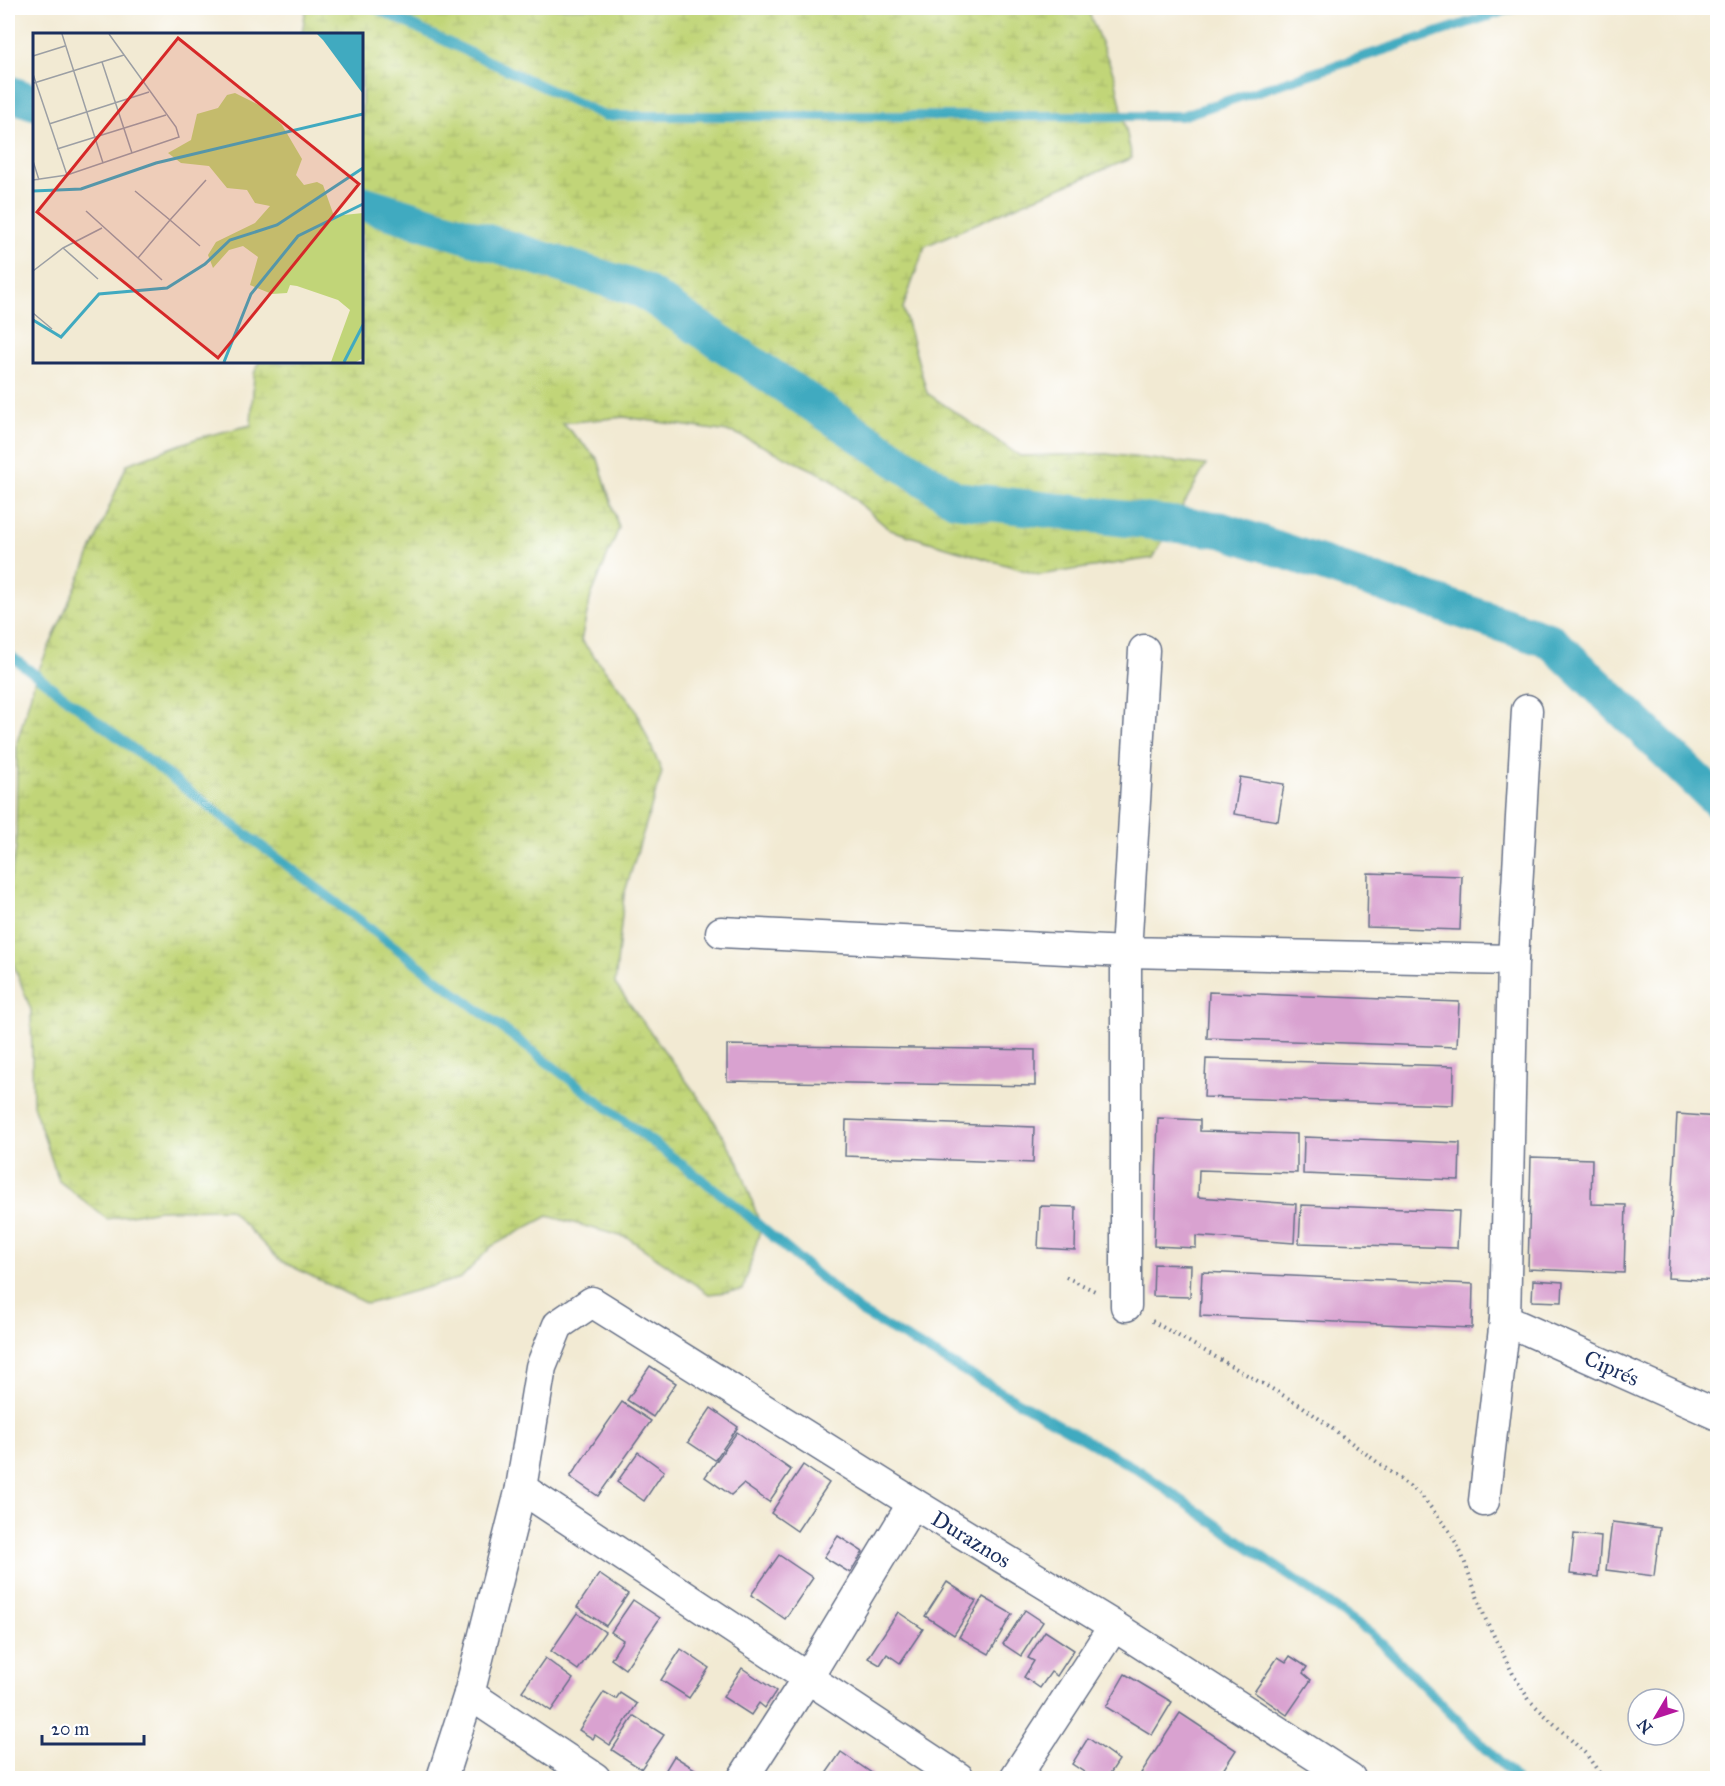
<svg xmlns="http://www.w3.org/2000/svg" width="1725" height="1786" font-family="'IM FELL Great Primer',serif">
	<style>
		.wetland { fill: url(#wetland-marsh); stroke: #6e826b; stroke-width: 1.5 }
		.lines { fill: none; stroke-linecap: round; stroke-linejoin: round }
		.stream { stroke: #40aac0; stroke-width: 10 }
		.canal { stroke: #40aac0; stroke-width: 36 }
		.building { fill: #d9a2d0 }
		.street-casing { stroke: #667087; stroke-width: 33 }
		.path { stroke: #667087; stroke-width: 4; stroke-dasharray: 1.5 4.5; stroke-linecap: butt }
		.street { stroke: #fff; stroke-width: 30 }
		.labels { text-anchor: middle; dominant-baseline: central; stroke-width: 4.5; stroke-linejoin: round; paint-order: stroke }
		.street-label { font-size: 22px; fill: #1b2f5e; stroke: #fff }
		.inset-river { fill: none; stroke: #40aac0; stroke-width: 3 }
		.inset-road { fill: none; stroke: #9c9fa4; stroke-width: 1.5 }
		.view { fill: #d62828; fill-opacity: 0.15; stroke: #d62828; stroke-width: 3 }
		.inset-edge { fill: none; stroke: #1b2f5e; stroke-width: 3 }
	</style>
	<defs>
		<pattern id="wetland-marsh" width="20" height="14" patternUnits="userSpaceOnUse" patternTransform="scale(1.5)"><rect width="20" height="14" fill="#c1d578"/><path d="M1 5h8M5 5V1M11 12h8M15 12V8" fill="none" stroke="#a5b76a"/></pattern>
	</defs>
	<rect width="100%" height="100%" fill="#fff"/>
	<filter id="ink" filterUnits="userSpaceOnUse"><feTurbulence type="fractalNoise" baseFrequency=".0167" numOctaves="2"/><feDisplacementMap in="SourceGraphic" scale="12" xChannelSelector="R" yChannelSelector="G"/><feConvolveMatrix kernelMatrix="1 2 1 2 8 2 1 2 1" color-interpolation-filters="sRGB"/></filter>
	<filter id="wash" filterUnits="userSpaceOnUse"><feTurbulence type="fractalNoise" baseFrequency=".008" numOctaves="4" result="noise"/><feDisplacementMap in="SourceGraphic" scale="24" xChannelSelector="R" yChannelSelector="G"/><feGaussianBlur stdDeviation="1.35" result="paint"/><feColorMatrix in="noise" values="0 0 0 0 0 0 0 0 0 0 0 0 0 0 0 0 0 1.4 0 .05"/><feComposite in="paint" operator="in"/></filter>
	<g filter="url(#wash)">
		<rect width="100%" height="100%" fill="#f2ead3"/>
		<polygon class="wetland" points="306,8 1087,8 1115,77 1132,158 1032,199 925,246 903,308 927,393 1020,456 1106,454 1206,465 1153,558 1039,575 890,530 830,478 735,433 624,417 562,423 598,459 619,528 591,596 581,640 634,706 662,772 624,895 615,984 707,1109 739,1163 761,1227 743,1290 709,1294 628,1238 548,1216 492,1246 461,1278 367,1304 279,1260 229,1209 159,1210 107,1219 59,1181 33,1105 31,1010 8,950 8,889 16,849 17,742 36,676 87,561 127,464 198,438 251,425 254,374 259,362 362,362 362,34 302,34"/>
		<g class="lines">
			<g class="stream">
				<polyline points="375,8 605,116 1181,116 1513,8"/>
				<polyline points="8,654 733,1203 862,1313 1140,1471 1371,1633 1515,1778"/>
			</g>
			<g class="canal">
				<polyline points="8,93 34,102"/>
				<polyline points="362,203 642,290 955,499 1222,530 1551,641 1718,801"/>
			</g>
		</g>
		<g id="blocks">
			<g class="building">
				<polygon points="1240,777 1284,784 1278,821 1234,814"/>
				<polygon points="1368,873 1462,876 1460,930 1367,927"/>
				<polygon points="1209,992 1459,1002 1457,1047 1207,1038"/>
				<polygon points="727,1045 1035,1050 1035,1086 727,1081"/>
				<polygon points="1206,1059 1454,1066 1453,1105 1204,1097"/>
				<polygon points="1677,1114 1718,1117 1718,1281 1668,1278"/>
				<polygon points="1158,1118 1200,1120 1200,1131 1297,1134 1297,1173 1199,1170 1198,1197 1296,1204 1294,1243 1196,1236 1196,1248 1154,1246"/>
				<polygon points="846,1120 1034,1127 1033,1163 845,1156"/>
				<polygon points="1304,1137 1460,1143 1459,1180 1303,1174"/>
				<polygon points="1531,1157 1592,1159 1591,1204 1626,1205 1624,1273 1528,1269"/>
				<polygon points="1301,1205 1459,1211 1457,1248 1299,1243"/>
				<polygon points="1040,1206 1076,1207 1075,1250 1038,1248"/>
				<polygon points="1154,1264 1191,1265 1190,1297 1153,1296"/>
				<polygon points="1202,1272 1473,1284 1472,1328 1200,1316"/>
				<polygon points="1533,1280 1563,1282 1562,1302 1532,1301"/>
				<polygon points="650,1366 676,1383 653,1417 627,1400"/>
				<polygon points="622,1402 651,1421 598,1496 570,1477"/>
				<polygon points="711,1408 738,1427 715,1460 688,1442"/>
				<polygon points="737,1432 791,1470 769,1502 743,1484 731,1495 705,1477"/>
				<polygon points="638,1452 664,1471 644,1501 617,1482"/>
				<polygon points="803,1465 829,1483 797,1531 771,1513"/>
				<polygon points="1612,1522 1660,1528 1654,1576 1606,1570"/>
				<polygon points="1574,1534 1601,1537 1598,1577 1570,1574"/>
				<polygon points="838,1536 863,1552 850,1573 824,1557"/>
				<polygon points="779,1555 813,1578 785,1619 751,1595"/>
				<polygon points="599,1574 628,1594 606,1626 577,1607"/>
				<polygon points="947,1582 976,1601 954,1635 925,1616"/>
				<polygon points="983,1597 1012,1614 989,1654 959,1637"/>
				<polygon points="633,1600 660,1618 625,1669 611,1659 623,1640 611,1632"/>
				<polygon points="1025,1610 1043,1622 1021,1656 1003,1644"/>
				<polygon points="898,1612 923,1629 900,1663 887,1654 880,1665 868,1658"/>
				<polygon points="577,1613 605,1632 578,1670 551,1651"/>
				<polygon points="1045,1631 1074,1650 1057,1676 1051,1672 1040,1688 1024,1677 1034,1661 1028,1658"/>
				<polygon points="681,1649 709,1668 689,1698 661,1680"/>
				<polygon points="1290,1656 1307,1667 1303,1673 1311,1680 1287,1715 1254,1692 1278,1657 1286,1662"/>
				<polygon points="545,1658 573,1679 551,1711 522,1691"/>
				<polygon points="742,1668 776,1691 765,1708 759,1703 751,1715 723,1697"/>
				<polygon points="1125,1674 1172,1702 1152,1735 1106,1707"/>
				<polygon points="604,1692 616,1699 620,1693 637,1704 610,1745 595,1735 593,1739 579,1730"/>
				<polygon points="1180,1713 1236,1750 1218,1778 1149,1778 1141,1773"/>
				<polygon points="634,1716 664,1735 641,1769 612,1750"/>
				<polygon points="1088,1738 1119,1760 1107,1778 1093,1778 1072,1764"/>
				<polygon points="841,1752 873,1774 870,1778 823,1778"/>
				<polygon points="674,1756 709,1778 669,1778 671,1775 665,1771"/>
			</g>
		</g>
	</g>
	<g filter="url(#ink)">
		<use href="#blocks" fill-opacity="0" stroke="#667087" stroke-width="1.5"/>
		<g class="lines">
			<g class="street-casing">
				<g id="street">
					<polyline points="1144,650 1126,952 1513,960 1505,1320 1484,1501"/>
					<polyline points="721,932 1126,952 1126,1306"/>
					<polyline points="1513,960 1527,710"/>
					<path id="s1" d="M1505,1320l213,95"/>
					<polyline points="521,1488 959,1778"/>
					<polyline points="469,1694 595,1778"/>
					<path id="s2" d="M442,1778l27,-84 52,-206 20,-121 17,-42 34,-23 321,201 201,123 236,152"/>
					<polyline points="743,1778 808,1677 913,1503"/>
					<polyline points="1015,1778 1114,1626"/>
				</g>
			</g>
			<g class="path">
				<polyline points="1066,1277 1095,1291"/>
				<polyline points="1152,1321 1302,1406 1420,1494 1451,1533 1462,1555 1485,1618 1514,1676 1530,1701 1586,1754 1603,1778"/>
			</g>
			<use href="#street" class="street"/>
		</g>
	</g>
	<g class="labels">
		<g class="street-label">
			<text stroke="none"><textPath href="#s1" startOffset="117">Ciprés</textPath></text>
			<text stroke="none"><textPath href="#s2" startOffset="957">Duraznos</textPath></text>
		</g>
	</g>
	<g transform="translate(33 33)">
		<rect width="330" height="330" fill="#f2ead3"/>
		<path d="M202,60l30,15 17,17 20,34 -6,16 8,10 13,-3 6,3 11,31 29,-3v145l-7,4h-25l19,-52 -12,-10 -41,-14 -7,-1 -3,8 -15,1 -22,-9 8,-28 -15,-11 -14,4 -16,18 -5,-13 8,-13 39,-19 15,-17 -15,-3 -8,-13 -20,-2 -18,-22 -28,-3 -13,-10 23,-13 6,-26 21,-6 9,-13z" fill="#c1d578"/>
		<path d="M284,1h46v60l-40,-54z" fill="#40aac0"/>
		<path class="inset-river" d="M0,158l48,-2 75,-26 207,-49M0,287l28,17 38,-43 68,-6 38,-24 25,-24 47,-15 86,-57M191,329l27,-68 47,-58 65,-32M311,329l19,-37"/>
		<path class="inset-road" d="M29,1l41,129M0,23l32,-10M69,29l30,91M0,41l34,101M1,50l90,-28M16,91l100,-32M24,116l109,-34M0,128l6,19M0,147l34,-5 112,-38 -3,-10 -67,-93M102,158l35,29 36,-40M53,178l52,47 32,-38 30,26M30,215l35,31M105,225l24,22M0,238l30,-23 39,-20M0,280l19,16"/>
		<path class="view" d="M145,5l181,146 -141,174 -181,-146z"/>
		<rect width="330" height="330" class="inset-edge"/>
	</g>
	<rect width="1725" height="1786" fill="none" stroke="#fff" stroke-width="30"/>
	<g transform="translate(1656 1717) rotate(231)"><circle r="28" fill="#ffffff" stroke="#a4acbf" stroke-width="1.5"/>
	<path d="M0-4.5L10 22L0 15L-10 22Z" fill="#b5179e"/>
	<text y="-9" font-size="16" font-weight="bold" text-anchor="middle" fill="#1b2f5e">N</text>
	</g>
	<path d="M42 1735v9h102v-9" fill="none" stroke="#1b2f5e" stroke-width="3"/>
	<text x="51" y="1735" font-size="18" fill="#1b2f5e" stroke="#ffffff" stroke-width="4.5" paint-order="stroke">20 m</text>
</svg>
